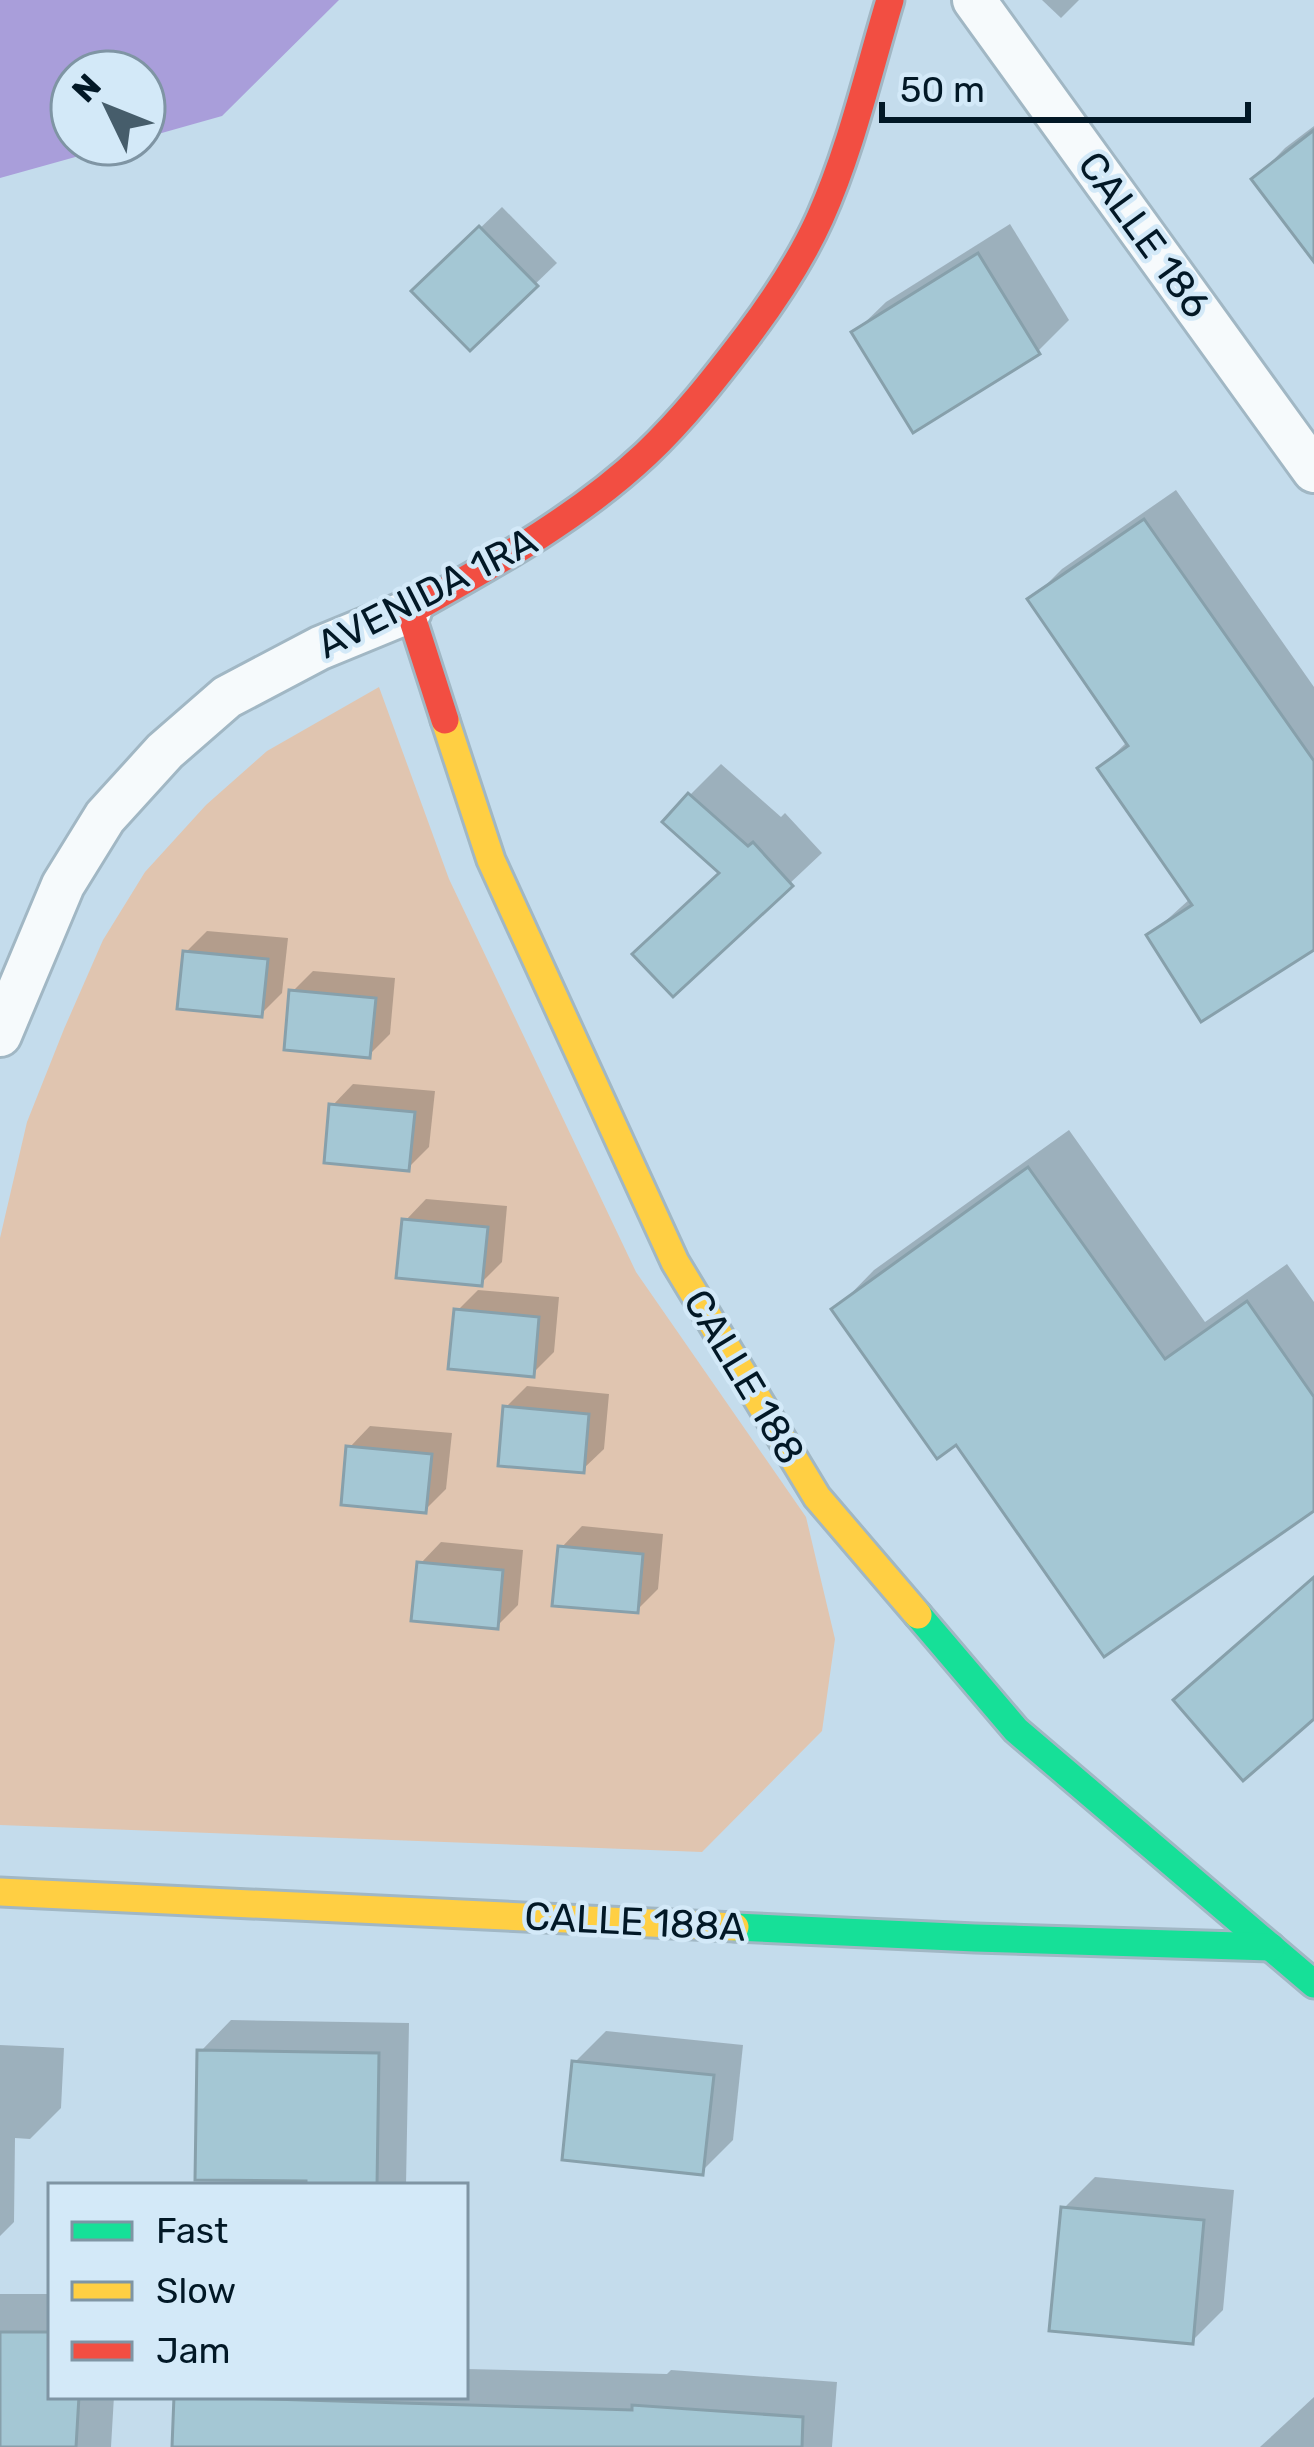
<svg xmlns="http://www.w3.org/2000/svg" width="1314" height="2447" font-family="Rubik,sans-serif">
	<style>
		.green { fill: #e0c5b0 }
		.water { fill: #a99eda }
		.shadow { fill: #0003 }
		.building { fill: #a4c7d4; stroke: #87a0ab; stroke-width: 3 }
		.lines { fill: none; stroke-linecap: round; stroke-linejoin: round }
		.street-casing { stroke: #a1b7c4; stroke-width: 48 }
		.fast-casing { stroke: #a1b7c4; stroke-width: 33 }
		.slow-casing { stroke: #a1b7c4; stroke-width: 33 }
		.jam-casing { stroke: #a1b7c4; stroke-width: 33 }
		.street { stroke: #f6fafc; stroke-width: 42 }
		.fast { stroke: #16e098; stroke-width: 27 }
		.slow { stroke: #ffcf43; stroke-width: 27 }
		.jam { stroke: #f24e42; stroke-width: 27 }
		.labels { text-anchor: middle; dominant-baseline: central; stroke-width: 9; stroke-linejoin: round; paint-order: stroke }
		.street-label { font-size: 39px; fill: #021826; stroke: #d3e9f8 }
	</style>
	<rect width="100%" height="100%" fill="#c4dcec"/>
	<polygon class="green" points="379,687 449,879 636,1272 806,1517 835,1639 822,1731 702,1852 0,1825 0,1238 27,1122 64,1029 103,940 145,872 206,805 267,751"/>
	<polygon class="water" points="0,0 339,0 222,116 144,138 144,72 72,72 72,144 122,144 0,178"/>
	<g class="shadow">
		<polygon points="1042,0 1079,0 1061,18"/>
		<polygon points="1314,126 1314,257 1255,179 1285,148"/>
		<polygon points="502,207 557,263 470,347 415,291"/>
		<polygon points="1010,224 1069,320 1038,351 855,332 886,302"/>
		<polygon points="1176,490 1314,687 1314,947 1150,935 1191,898 1100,768 1128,741 1031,600 1062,569"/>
		<polygon points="721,764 781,817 785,813 822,853 673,993 722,872 690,795"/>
		<polygon points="207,931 288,938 282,993 261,1014 186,952"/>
		<polygon points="313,971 395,978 390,1034 369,1055 292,992"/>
		<polygon points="353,1084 435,1091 429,1147 408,1168 332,1106"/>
		<polygon points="1069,1130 1205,1322 1287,1264 1314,1302 1314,1507 957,1441 835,1310 874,1270"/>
		<polygon points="426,1199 507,1206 502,1262 481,1283 405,1221"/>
		<polygon points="478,1290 559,1297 554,1352 532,1374 457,1311"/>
		<polygon points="527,1386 609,1394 604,1449 582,1470 506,1407"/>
		<polygon points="370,1426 452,1433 446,1489 425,1510 349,1448"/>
		<polygon points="582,1526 663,1534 658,1589 637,1610 561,1548"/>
		<polygon points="441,1542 523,1550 518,1605 497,1626 420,1564"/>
		<polygon points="231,2020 409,2023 406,2186 309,2186 309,2178 200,2052"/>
		<polygon points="606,2031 743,2045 733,2140 702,2171 575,2062"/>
		<polygon points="0,2045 64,2048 61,2108 30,2139 15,2138 14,2222 0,2236"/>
		<polygon points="1095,2177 1234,2190 1223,2310 1192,2341 1064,2208"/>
		<polygon points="0,2294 51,2294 51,2396 114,2396 111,2447 0,2447"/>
		<polygon points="465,2369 667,2374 671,2370 837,2382 832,2447 175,2447 178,2396 465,2396"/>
		<polygon points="1314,2397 1314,2447 1260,2447"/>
	</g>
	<g class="building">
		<polygon points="1314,130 1314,262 1251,179"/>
		<polygon points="479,226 538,286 470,351 411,291"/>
		<polygon points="978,253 1040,354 913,433 851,332"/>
		<polygon points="1144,519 1314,761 1314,950 1201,1022 1146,935 1192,905 1097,768 1128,746 1027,599"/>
		<polygon points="688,793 748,846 753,842 793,886 673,997 632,954 719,873 662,822"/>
		<polygon points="183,951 268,959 262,1017 177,1009"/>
		<polygon points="289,990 376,998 370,1058 284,1050"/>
		<polygon points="329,1104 415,1112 409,1171 324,1163"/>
		<polygon points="1028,1167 1165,1359 1247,1301 1314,1397 1314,1511 1104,1657 956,1445 937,1459 831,1309"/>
		<polygon points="402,1219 488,1227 482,1286 396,1278"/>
		<polygon points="454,1309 539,1317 534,1377 448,1369"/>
		<polygon points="503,1406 589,1414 584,1473 498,1466"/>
		<polygon points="346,1446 432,1454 426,1513 341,1505"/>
		<polygon points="558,1546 643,1554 638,1613 552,1606"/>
		<polygon points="417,1562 503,1570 498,1629 411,1621"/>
		<polygon points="1314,1577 1314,1719 1243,1781 1173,1700"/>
		<polygon points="197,2050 379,2053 377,2186 306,2186 306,2181 195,2180"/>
		<polygon points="572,2061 714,2075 703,2175 562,2160"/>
		<polygon points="1061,2207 1204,2220 1193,2344 1049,2331"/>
		<polygon points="0,2332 51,2332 51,2396 79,2396 76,2447 0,2447"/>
		<polygon points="174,2396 632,2410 632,2405 803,2417 802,2447 172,2447"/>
	</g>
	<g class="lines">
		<g class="street-casing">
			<g id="street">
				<polyline points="974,0 1314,471"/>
				<polyline points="0,1035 63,885 105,817 165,751 227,697 320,648 410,611"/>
			</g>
		</g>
		<g class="fast-casing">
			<g id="fast">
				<polyline points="918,1615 1016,1730 1314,1984"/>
				<polyline points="735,1927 975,1938 1271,1947"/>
			</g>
		</g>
		<g class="slow-casing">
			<g id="slow">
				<polyline points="445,720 491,860 675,1262 817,1497 918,1615"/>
				<polyline points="0,1892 735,1927"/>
			</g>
		</g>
		<g class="jam-casing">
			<path id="jam" d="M445,720l-35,-109c82,-46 167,-92 236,-157 38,-36 70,-77 102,-119 27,-36 53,-75 72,-117 31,-69 48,-145 70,-218"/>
		</g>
		<use href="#street" class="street"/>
		<use href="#fast" class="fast"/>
		<use href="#slow" class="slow"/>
		<use href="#jam" class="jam"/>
	</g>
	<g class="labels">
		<g class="street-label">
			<text transform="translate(1144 235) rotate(54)">CALLE 186</text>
			<text transform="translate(427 593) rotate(-27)">AVENIDA 1RA</text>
			<text transform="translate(744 1377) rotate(59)">CALLE 188</text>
			<text transform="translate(635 1922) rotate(3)">CALLE 188A</text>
		</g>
	</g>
	<rect x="48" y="2183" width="420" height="216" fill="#d3e9f8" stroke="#7f95a4" stroke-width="3"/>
	<rect x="72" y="2222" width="60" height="18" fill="#16e098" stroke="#7f95a4" stroke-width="3"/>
	<text x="156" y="2243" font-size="36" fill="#021826">Fast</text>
	<rect x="72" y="2282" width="60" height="18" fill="#ffcf43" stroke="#7f95a4" stroke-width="3"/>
	<text x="156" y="2303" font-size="36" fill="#021826">Slow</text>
	<rect x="72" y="2342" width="60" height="18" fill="#f24e42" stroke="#7f95a4" stroke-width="3"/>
	<text x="156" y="2363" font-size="36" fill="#021826">Jam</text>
	<g transform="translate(108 108) rotate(313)"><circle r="57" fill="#d3e9f8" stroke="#7f95a4" stroke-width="3"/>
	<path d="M0-9L21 45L0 30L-21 45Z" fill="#465d6b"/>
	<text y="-18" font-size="33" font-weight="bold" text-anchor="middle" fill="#021826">N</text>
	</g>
	<path d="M882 102v18h366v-18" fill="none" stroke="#021826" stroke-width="6"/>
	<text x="900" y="102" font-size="36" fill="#021826" stroke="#d3e9f8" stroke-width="9" paint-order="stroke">50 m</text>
</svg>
